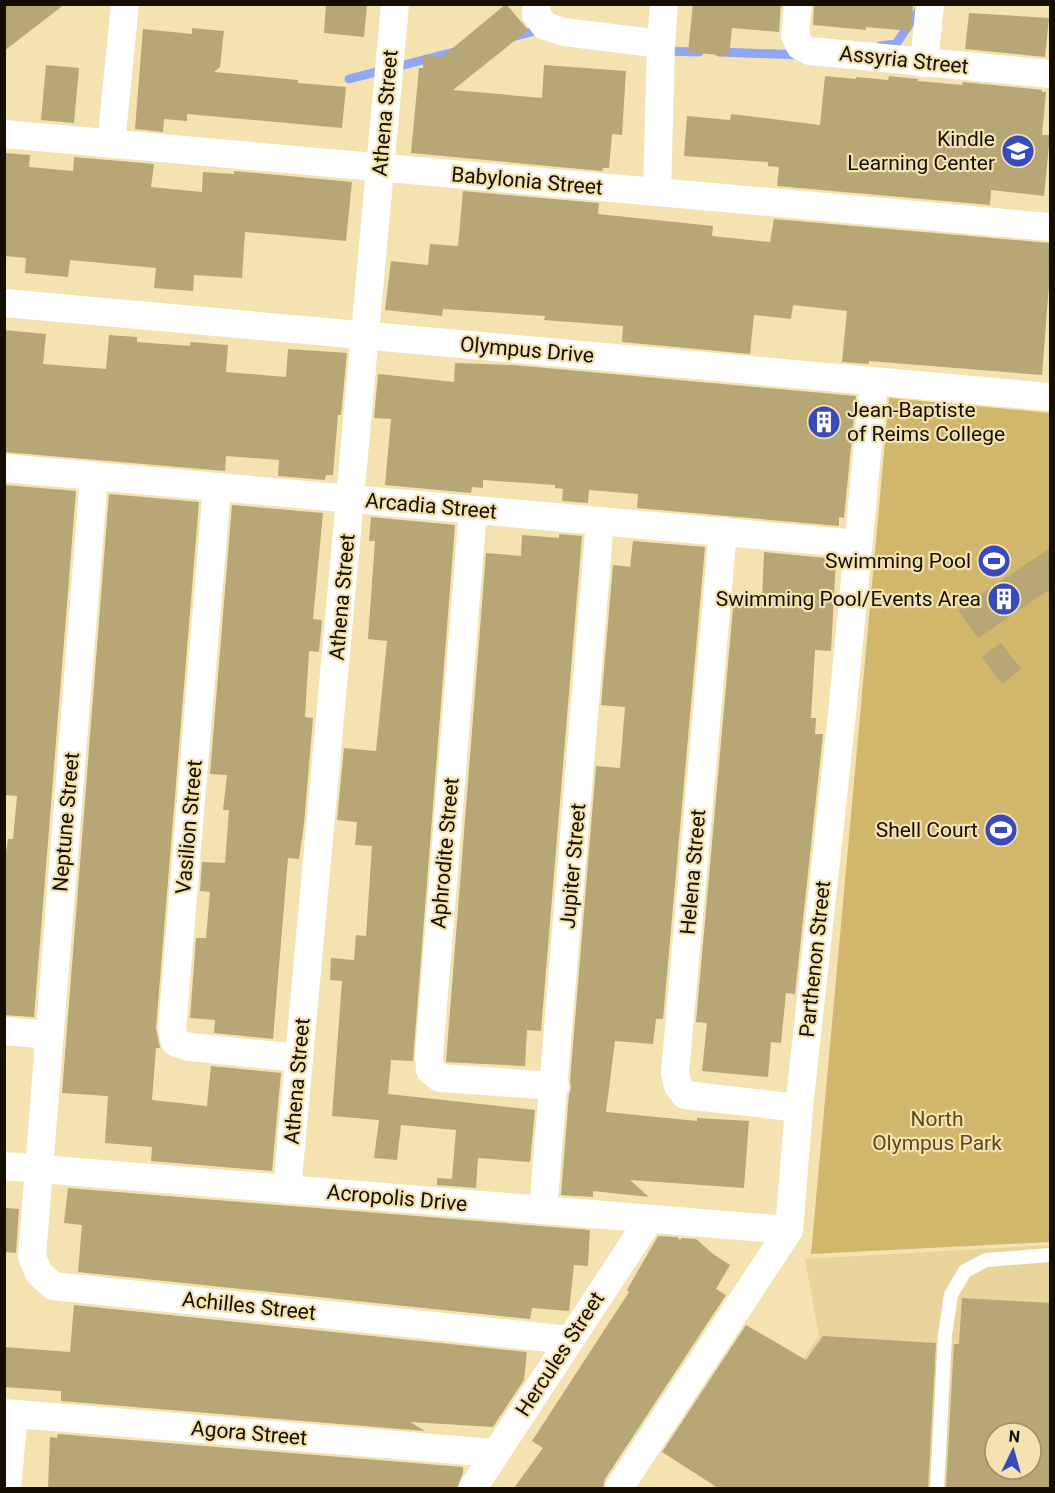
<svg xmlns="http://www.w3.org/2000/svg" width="1055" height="1493" viewBox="0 0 1055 1493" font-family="Roboto,sans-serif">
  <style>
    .built { fill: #e9d59c; fill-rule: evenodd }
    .green { fill: #d1b76c }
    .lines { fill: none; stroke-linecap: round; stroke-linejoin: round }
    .stream { stroke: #91a7f4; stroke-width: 9 }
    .building { fill: #b7a676; fill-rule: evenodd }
    .lane { stroke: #fff; stroke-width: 14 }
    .street { stroke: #fff; stroke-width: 28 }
    .labels { text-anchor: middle; stroke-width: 4.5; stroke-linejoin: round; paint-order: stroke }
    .street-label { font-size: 21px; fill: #150f01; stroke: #f4e2b0 }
    .poi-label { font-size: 21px; fill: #150f01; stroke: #f4e2b0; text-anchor: end }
    .park-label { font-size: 21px; fill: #5a4a19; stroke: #f4e2b0 }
  </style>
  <rect width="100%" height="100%" fill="#f4e2b0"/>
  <!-- built -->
  <path class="built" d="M 1050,1245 L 1050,1488 L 711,1488 L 819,1336 L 805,1259 ZM 995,1433 L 1031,1433 L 1031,1469 L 995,1469 Z"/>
  <!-- green -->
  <path class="green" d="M 889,398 L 1050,413 L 1050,1242 L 811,1254 Z"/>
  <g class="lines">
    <!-- stream -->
    <g class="stream">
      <path d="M 512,37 L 535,31 L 542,33"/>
      <path d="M 880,46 L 896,44 L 921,7"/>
      <path d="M 665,51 L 699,52"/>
      <path d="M 719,52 L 801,55"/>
      <path d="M 349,79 L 458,51"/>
    </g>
  </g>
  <!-- building -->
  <g class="building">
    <path d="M 4,4 L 65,4 L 4,51 Z"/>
    <path d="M 326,4 L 367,4 L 364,37 L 324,33 Z"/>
    <path d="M 506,4 L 528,30 L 453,90 L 542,98 L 544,65 L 626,71 L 622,135 L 612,134 L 609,168 L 603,168 L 602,171 L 411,153 L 419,68 L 423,68 L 424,55 L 442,57 Z"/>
    <path d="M 693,4 L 781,4 L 779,32 L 732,28 L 729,56 L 688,52 Z"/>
    <path d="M 814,4 L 913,4 L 911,31 L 866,27 L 866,30 L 813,25 Z"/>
    <path d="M 969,13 L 1049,18 L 1045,57 L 965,49 Z"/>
    <path d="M 192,28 L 224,31 L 220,67 L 214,72 L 298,80 L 298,83 L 346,87 L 342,128 L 187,114 L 187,121 L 164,119 L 163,132 L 135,129 L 143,29 L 192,34 Z"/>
    <path d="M 46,65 L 79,68 L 74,123 L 41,120 Z"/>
    <path d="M 825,76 L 856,79 L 856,77 L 888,80 L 889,76 L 918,79 L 918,81 L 962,85 L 963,82 L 1042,90 L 1042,92 L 1046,92 L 1042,135 L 1050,135 L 1044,196 L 991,190 L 990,205 L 777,186 L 779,167 L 768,166 L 768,162 L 684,156 L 687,116 L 730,120 L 731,114 L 820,125 Z"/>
    <path d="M 4,153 L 30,155 L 29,167 L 73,171 L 74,157 L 154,164 L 151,187 L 202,192 L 203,172 L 234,174 L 234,171 L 352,182 L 346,241 L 245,232 L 242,278 L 194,275 L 193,291 L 154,288 L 156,268 L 70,260 L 68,277 L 25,273 L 26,258 L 4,256 Z"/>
    <path d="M 463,191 L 599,203 L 598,214 L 713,226 L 712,236 L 770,242 L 774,219 L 1050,243 L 1050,272 L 1042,375 L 869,361 L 869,364 L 842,362 L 847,311 L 793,305 L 791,319 L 754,315 L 750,354 L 622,342 L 623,326 L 544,320 L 545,316 L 443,309 L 442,316 L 385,310 L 391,261 L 428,265 L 430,244 L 458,246 Z"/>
    <path d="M 4,330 L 46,334 L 43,364 L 106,369 L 109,335 L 137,337 L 137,342 L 190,346 L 190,342 L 228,345 L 226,372 L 286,377 L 288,349 L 347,353 L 341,415 L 338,415 L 333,475 L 326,475 L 325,480 L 278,476 L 279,460 L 226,456 L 225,471 L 4,452 Z"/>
    <path d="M 455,363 L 513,365 L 856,396 L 844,518 L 839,517 L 839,526 L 637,508 L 638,494 L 589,490 L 588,503 L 562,501 L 563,489 L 555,488 L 555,485 L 483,480 L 483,488 L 472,487 L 471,493 L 385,485 L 391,419 L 374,418 L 378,374 L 454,382 Z"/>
    <path d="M 4,485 L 76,491 L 34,1017 L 4,1015 L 4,866 L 8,839 L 13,839 L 17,796 L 4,795 Z"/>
    <path d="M 109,494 L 199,502 L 156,1028 L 160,1048 L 156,1048 L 152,1100 L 207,1106 L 211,1066 L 281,1073 L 272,1171 L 151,1161 L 152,1147 L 105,1143 L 108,1096 L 62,1093 Z"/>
    <path d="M 232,505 L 323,513 L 313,619 L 322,620 L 319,652 L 309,651 L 305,717 L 313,718 L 304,824 L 299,859 L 288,858 L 273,1039 L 214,1033 L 215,1020 L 190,1018 L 196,938 L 206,938 L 210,892 L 200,891 L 202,862 L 225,863 L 229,810 L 223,810 L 227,775 L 210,774 Z"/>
    <path d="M 371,517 L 455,525 L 413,1061 L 391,1060 L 388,1094 L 535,1110 L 530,1162 L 478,1158 L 476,1188 L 437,1185 L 437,1178 L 452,1179 L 456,1130 L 401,1125 L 397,1160 L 374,1158 L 379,1120 L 332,1116 L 342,981 L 330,980 L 331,958 L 354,960 L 356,935 L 366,936 L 372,846 L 355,845 L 357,822 L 337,820 L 344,748 L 376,751 L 387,641 L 368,639 L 375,541 L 369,541 Z"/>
    <path d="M 559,534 L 582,536 L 541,1031 L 527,1030 L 525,1066 L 446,1062 L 486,553 L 521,556 L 522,535 L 559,538 Z"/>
    <path d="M 633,541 L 705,547 L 663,1019 L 656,1019 L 653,1044 L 615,1041 L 606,1112 L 697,1121 L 697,1118 L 749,1121 L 744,1188 L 630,1180 L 649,1197 L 593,1191 L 593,1197 L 561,1195 L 569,1094 L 571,1088 L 570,1081 L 596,766 L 620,768 L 625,707 L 601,705 L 613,565 L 630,567 Z"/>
    <path d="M 1050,548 L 1050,589 L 978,638 L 958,610 Z"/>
    <path d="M 764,552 L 836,559 L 831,651 L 815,650 L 811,718 L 816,718 L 815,734 L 823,734 L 795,994 L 786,993 L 781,1043 L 771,1042 L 768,1077 L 702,1071 L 707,1023 L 696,1022 L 734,597 L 762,599 Z"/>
    <path d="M 1001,643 L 1021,669 L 1002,684 L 982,657 Z"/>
    <path d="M 68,1188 L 590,1230 L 588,1266 L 574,1265 L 569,1311 L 532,1308 L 530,1319 L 78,1272 L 82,1225 L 64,1223 Z"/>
    <path d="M 4,1208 L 19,1209 L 16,1253 L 4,1252 Z"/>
    <path d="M 658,1236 L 677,1237 L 680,1240 L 682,1238 L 696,1239 L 713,1254 L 730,1265 L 716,1289 L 726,1295 L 605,1479 L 603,1488 L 514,1488 L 543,1448 L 532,1441 L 629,1292 L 627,1290 Z"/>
    <path d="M 962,1298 L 1050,1303 L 1050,1488 L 946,1488 L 954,1344 L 959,1344 ZM 995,1433 L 1031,1433 L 1031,1469 L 995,1469 Z"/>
    <path d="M 74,1305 L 527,1352 L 524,1380 L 493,1427 L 410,1422 L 425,1431 L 61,1401 L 61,1391 L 4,1387 L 4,1347 L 70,1352 Z"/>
    <path d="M 746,1325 L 806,1360 L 823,1336 L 936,1343 L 928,1488 L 718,1488 L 662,1452 Z"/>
    <path d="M 58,1434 L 463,1467 L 463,1473 L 457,1488 L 48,1488 L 50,1437 L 57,1438 Z"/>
  </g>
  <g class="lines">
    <!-- lane -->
    <path class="lane" d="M 937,1488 L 945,1335 L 951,1295 L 965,1271 L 986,1260 L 1050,1255"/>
    <!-- street -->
    <g class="street">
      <path d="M 537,4 L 536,14 L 545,26 L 564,32 L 661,44"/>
      <path d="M 798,4 L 795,35 L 800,46 L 810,51 L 1050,74"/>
      <path d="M 924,63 L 930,4"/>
      <path d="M 4,134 L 1050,227"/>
      <path d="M 111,144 L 125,4"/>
      <path d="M 657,192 L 661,44 L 664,4"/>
      <path d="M 4,303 L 1050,397"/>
      <path d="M 4,468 L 858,544"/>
      <path d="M 94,476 L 32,1257 L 39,1273 L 53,1286 L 569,1340"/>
      <path d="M 217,487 L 172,1029 L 175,1042 L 189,1047 L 299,1058"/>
      <path d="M 473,510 L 429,1055 L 430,1070 L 440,1078 L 555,1086"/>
      <path d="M 723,531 L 675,1073 L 678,1086 L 685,1095 L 799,1108"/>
      <path d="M 4,1031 L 48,1035"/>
      <path d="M 4,1166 L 789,1230"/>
      <path d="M 287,1190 L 395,4"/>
      <path d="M 543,1210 L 600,521"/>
      <path d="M 4,1413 L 494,1453"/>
      <path d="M 7,1488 L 14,1414"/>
      <path d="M 473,1488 L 649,1220"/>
      <path d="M 619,1488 L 789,1230 L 799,1108 L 842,714 L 874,381"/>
    </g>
  </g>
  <!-- icons -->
  <defs>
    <symbol id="school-disc" viewBox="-11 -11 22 22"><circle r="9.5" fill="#394abd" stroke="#f4e2b0"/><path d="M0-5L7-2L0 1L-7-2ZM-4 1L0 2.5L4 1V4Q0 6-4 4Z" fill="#fff"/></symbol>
    <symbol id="building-disc" viewBox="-11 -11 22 22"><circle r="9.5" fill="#394abd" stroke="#f4e2b0"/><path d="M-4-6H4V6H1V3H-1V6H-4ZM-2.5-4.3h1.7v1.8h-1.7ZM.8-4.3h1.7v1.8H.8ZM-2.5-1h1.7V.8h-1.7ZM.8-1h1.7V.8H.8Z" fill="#fff"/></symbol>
    <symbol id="stadium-disc" viewBox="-11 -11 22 22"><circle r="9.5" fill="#394abd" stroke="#f4e2b0"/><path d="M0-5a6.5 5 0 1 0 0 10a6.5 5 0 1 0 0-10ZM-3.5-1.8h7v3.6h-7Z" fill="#fff"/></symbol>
  </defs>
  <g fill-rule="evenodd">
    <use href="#school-disc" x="999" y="132" width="38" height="38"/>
    <use href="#building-disc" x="805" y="403" width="38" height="38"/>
    <use href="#stadium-disc" x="975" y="542" width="38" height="38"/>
    <use href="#building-disc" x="985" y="580" width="38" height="38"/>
    <use href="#stadium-disc" x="982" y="811" width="38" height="38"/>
  </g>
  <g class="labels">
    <!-- street labels -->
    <g class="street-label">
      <text transform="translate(904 60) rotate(6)" y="7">Assyria Street</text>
      <text transform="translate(385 113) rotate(-85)" y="7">Athena Street</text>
      <text transform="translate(527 181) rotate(5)" y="7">Babylonia Street</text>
      <text transform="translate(527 350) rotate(5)" y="7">Olympus Drive</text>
      <text transform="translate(431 506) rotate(5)" y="7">Arcadia Street</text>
      <text transform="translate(342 597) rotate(-85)" y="7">Athena Street</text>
      <text transform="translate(66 822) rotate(-85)" y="7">Neptune Street</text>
      <text transform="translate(189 827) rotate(-85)" y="7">Vasilion Street</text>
      <text transform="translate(445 853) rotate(-85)" y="7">Aphrodite Street</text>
      <text transform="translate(573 866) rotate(-85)" y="7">Jupiter Street</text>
      <text transform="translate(693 872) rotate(-85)" y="7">Helena Street</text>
      <text transform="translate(815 959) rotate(-84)" y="7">Parthenon Street</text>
      <text transform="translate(297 1081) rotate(-85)" y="7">Athena Street</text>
      <text transform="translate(397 1198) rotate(5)" y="7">Acropolis Drive</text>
      <text transform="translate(249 1306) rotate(6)" y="7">Achilles Street</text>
      <text transform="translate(560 1354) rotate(-57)" y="7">Hercules Street</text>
      <text transform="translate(249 1433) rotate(5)" y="7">Agora Street</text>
    </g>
    <!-- poi labels -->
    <g class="poi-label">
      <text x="995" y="146">Kindle<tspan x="995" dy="24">Learning Center</tspan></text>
      <text x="847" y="417" text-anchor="start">Jean-Baptiste<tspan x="847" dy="24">of Reims College</tspan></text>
      <text x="971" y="568">Swimming Pool</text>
      <text x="981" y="606">Swimming Pool/Events Area</text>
      <text x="978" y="837">Shell Court</text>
    </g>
    <!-- park labels -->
    <g class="park-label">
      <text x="937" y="1126">North<tspan x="937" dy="24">Olympus Park</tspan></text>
    </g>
  </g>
  <!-- border -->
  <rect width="1055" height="1493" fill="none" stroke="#150f01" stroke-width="12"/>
  <!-- north arrow -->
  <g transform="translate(1013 1451) rotate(5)"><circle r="28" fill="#f4e2b0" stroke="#9b8e6a" stroke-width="1.5"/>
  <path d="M0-4.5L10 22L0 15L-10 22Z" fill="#394abd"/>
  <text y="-9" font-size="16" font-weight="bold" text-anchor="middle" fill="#150f01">N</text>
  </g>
</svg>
